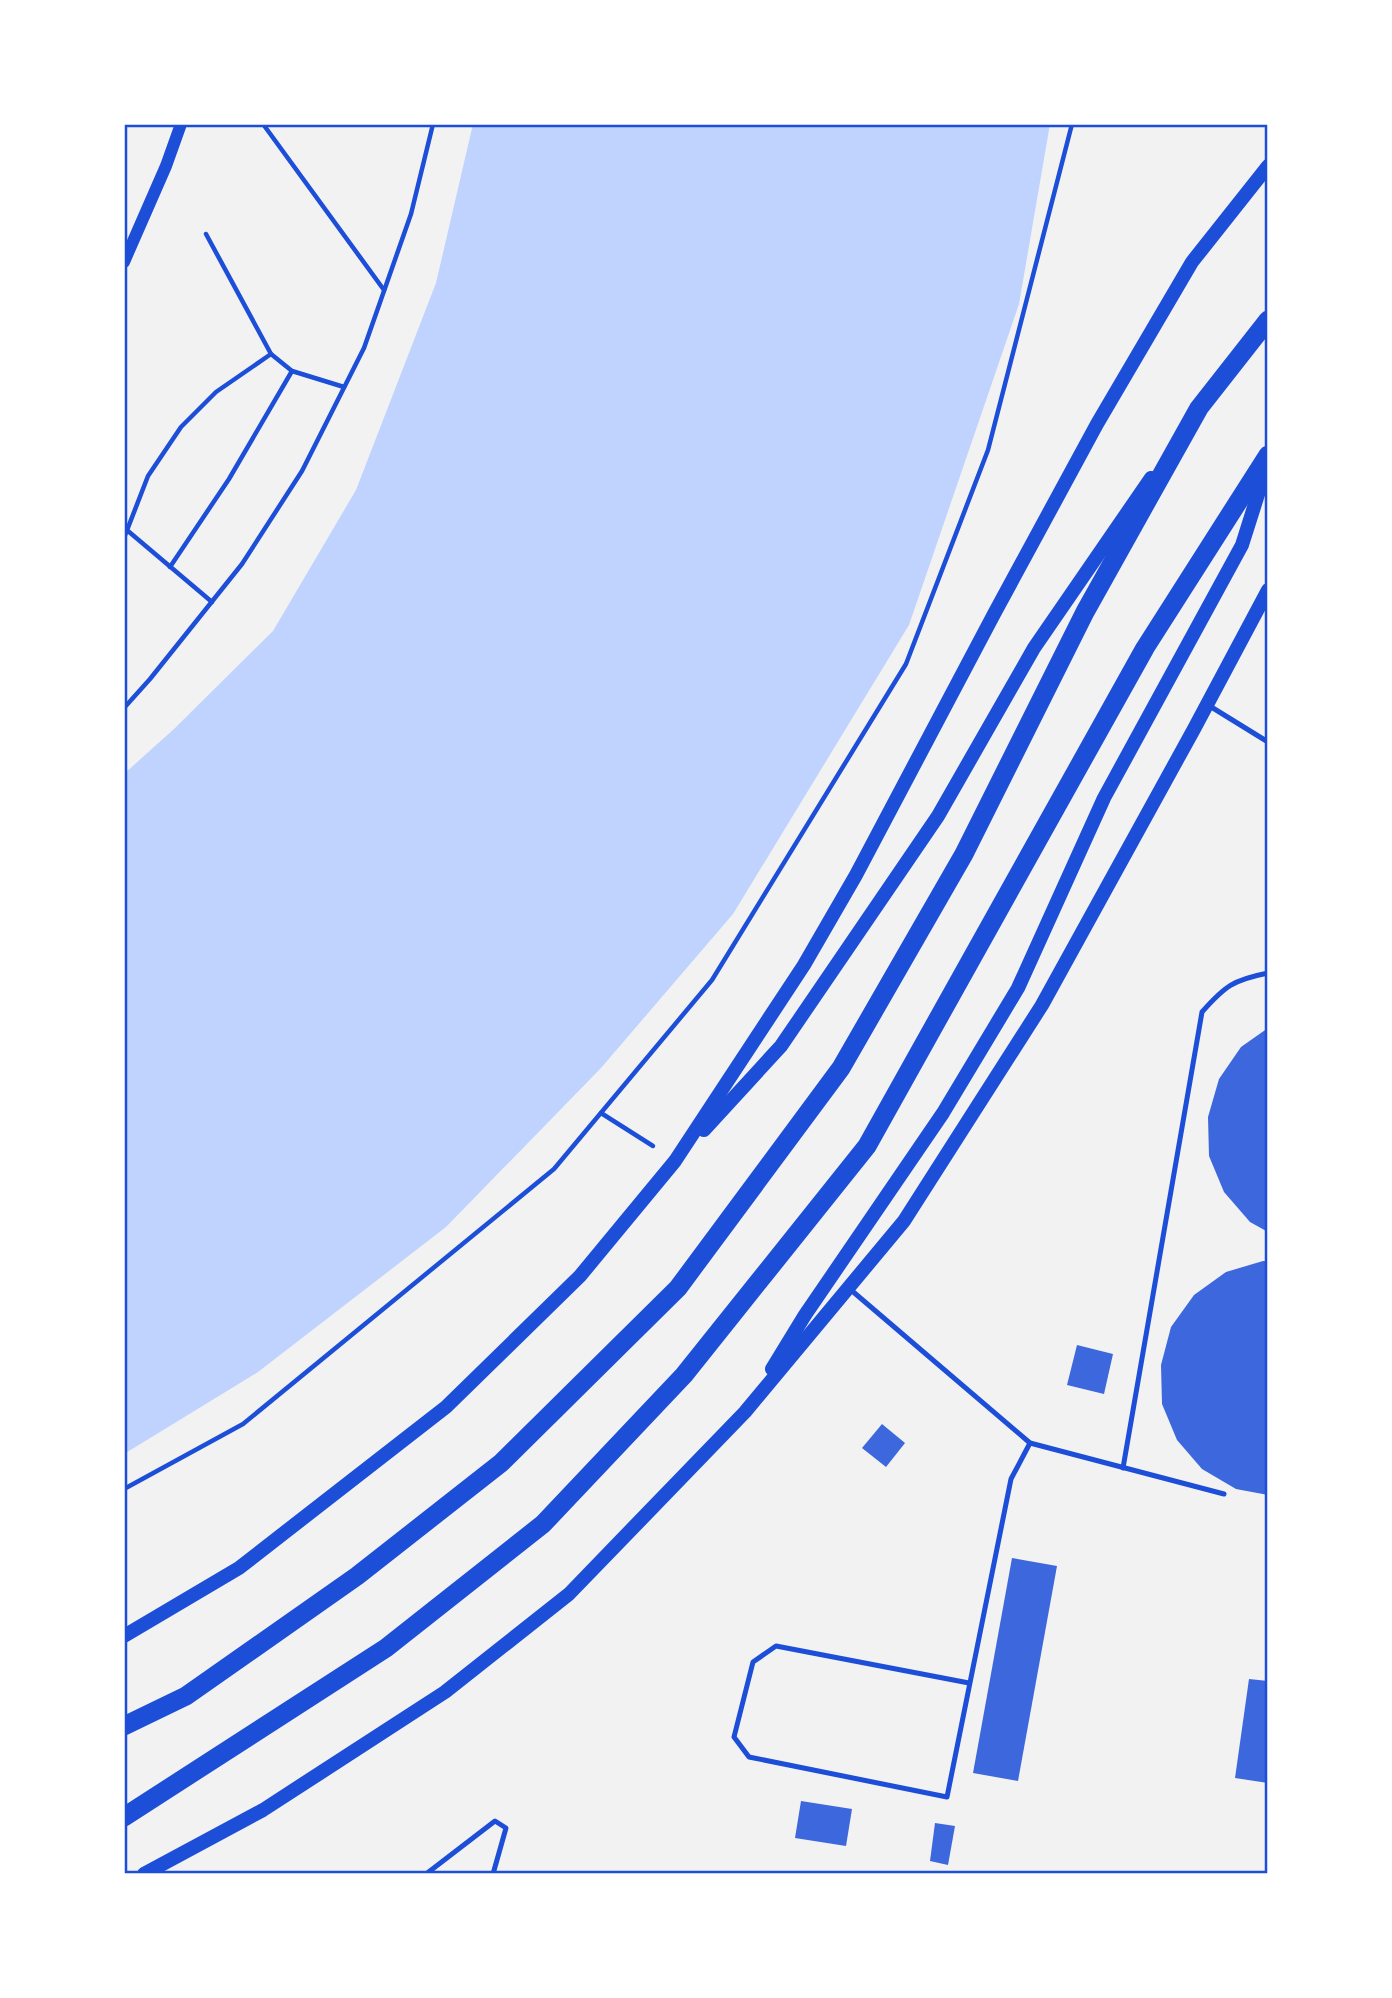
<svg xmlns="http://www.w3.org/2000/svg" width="1392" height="1998" viewBox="0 0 1392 1998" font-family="'Source Serif 4',serif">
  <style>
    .water { fill: #bfd3fe }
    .building { fill: #3d67dc }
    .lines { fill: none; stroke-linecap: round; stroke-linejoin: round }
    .path { stroke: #1d4ed8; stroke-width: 4.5 }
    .service { stroke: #1d4ed8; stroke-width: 5 }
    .tertiary { stroke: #1d4ed8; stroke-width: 12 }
    .secondary { stroke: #1d4ed8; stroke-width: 14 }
    .trunk { stroke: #1d4ed8; stroke-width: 19 }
    .neatline { fill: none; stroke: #1d4ed8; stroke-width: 2.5 }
  </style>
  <rect width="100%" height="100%" fill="#f2f2f2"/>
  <!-- water -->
  <path class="water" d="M 473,124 L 1050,124 L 1019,304 L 909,625 L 733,914 L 601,1068 L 446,1227 L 258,1372 L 124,1454 L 124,774 L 175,728 L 273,631 L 356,490 L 436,283 Z"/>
  <!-- building -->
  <g class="building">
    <path d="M 1268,1028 L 1268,1232 L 1250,1222 L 1224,1192 L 1209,1156 L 1208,1117 L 1219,1079 L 1241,1047 Z"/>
    <path d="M 1263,1261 L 1268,1261 L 1268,1495 L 1236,1489 L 1202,1469 L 1177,1440 L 1162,1404 L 1161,1365 L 1171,1327 L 1194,1295 L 1226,1272 Z"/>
    <path d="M 1077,1345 L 1113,1354 L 1104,1394 L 1067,1385 Z"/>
    <path d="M 882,1424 L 905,1443 L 886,1467 L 862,1448 Z"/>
    <path d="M 1012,1558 L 1057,1566 L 1018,1781 L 973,1773 Z"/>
    <path d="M 1249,1679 L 1268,1681 L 1268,1783 L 1235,1778 Z"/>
    <path d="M 801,1801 L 852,1809 L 846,1846 L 795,1838 Z"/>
    <path d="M 935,1823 L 955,1826 L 948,1865 L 930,1861 Z"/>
  </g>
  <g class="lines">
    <!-- path -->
    <g class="path">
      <path d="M 263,124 L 384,290"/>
      <path d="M 206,234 L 271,354 L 292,371 L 344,387"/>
      <path d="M 128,531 L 212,602"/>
      <path d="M 124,538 L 148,476 L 181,427 L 216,392 L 271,354"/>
      <path d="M 170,567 L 229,479 L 292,371"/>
      <path d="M 124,708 L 150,679 L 242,564 L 302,471 L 364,348 L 411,214 L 433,124"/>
      <path d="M 601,1113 L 653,1146"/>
      <path d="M 124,1489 L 243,1424 L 554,1169 L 712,980 L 906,664 L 988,450 L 1072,124"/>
    </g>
    <!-- service -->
    <g class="service">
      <path d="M 1208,705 L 1268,742"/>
      <path d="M 851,1290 L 1030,1443 L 1224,1494"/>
      <path d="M 1123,1468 L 1202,1012 C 1225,986 1233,980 1268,973"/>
      <path d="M 969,1683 L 776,1646 L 753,1662 L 734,1737 L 749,1757 L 947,1797 L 1011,1479 L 1030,1443"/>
      <path d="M 426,1874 L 495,1821 L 506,1828 L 493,1874"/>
    </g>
    <!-- tertiary -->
    <path class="tertiary" d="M 124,262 L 166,166 L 181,124"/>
    <!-- secondary -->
    <g class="secondary">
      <path d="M 704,1130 L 781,1046 L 938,816 L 1034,648 L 1151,478"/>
      <path d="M 772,1369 L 805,1315 L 943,1113 L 1018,988 L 1104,798 L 1242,545 L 1267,466"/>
      <path d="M 124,1636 L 239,1568 L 446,1407 L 580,1276 L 675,1161 L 804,965 L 856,875 L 994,614 L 1097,424 L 1192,262 L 1268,166"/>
      <path d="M 144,1874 L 263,1810 L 445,1692 L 569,1594 L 745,1412 L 904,1221 L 1042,1005 L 1194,729 L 1268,590"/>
    </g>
    <!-- trunk -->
    <g class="trunk">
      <path d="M 124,1726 L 186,1696 L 357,1576 L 501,1463 L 678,1288 L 841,1068 L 964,854 L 1085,612 L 1199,408 L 1268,320"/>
      <path d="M 124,1817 L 386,1648 L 543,1524 L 684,1375 L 867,1146 L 1145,648 L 1268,455"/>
    </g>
  </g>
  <!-- border -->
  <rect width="1392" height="1998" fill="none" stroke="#ffffff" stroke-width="252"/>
  <rect x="126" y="126" width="1140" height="1746" class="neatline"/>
</svg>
